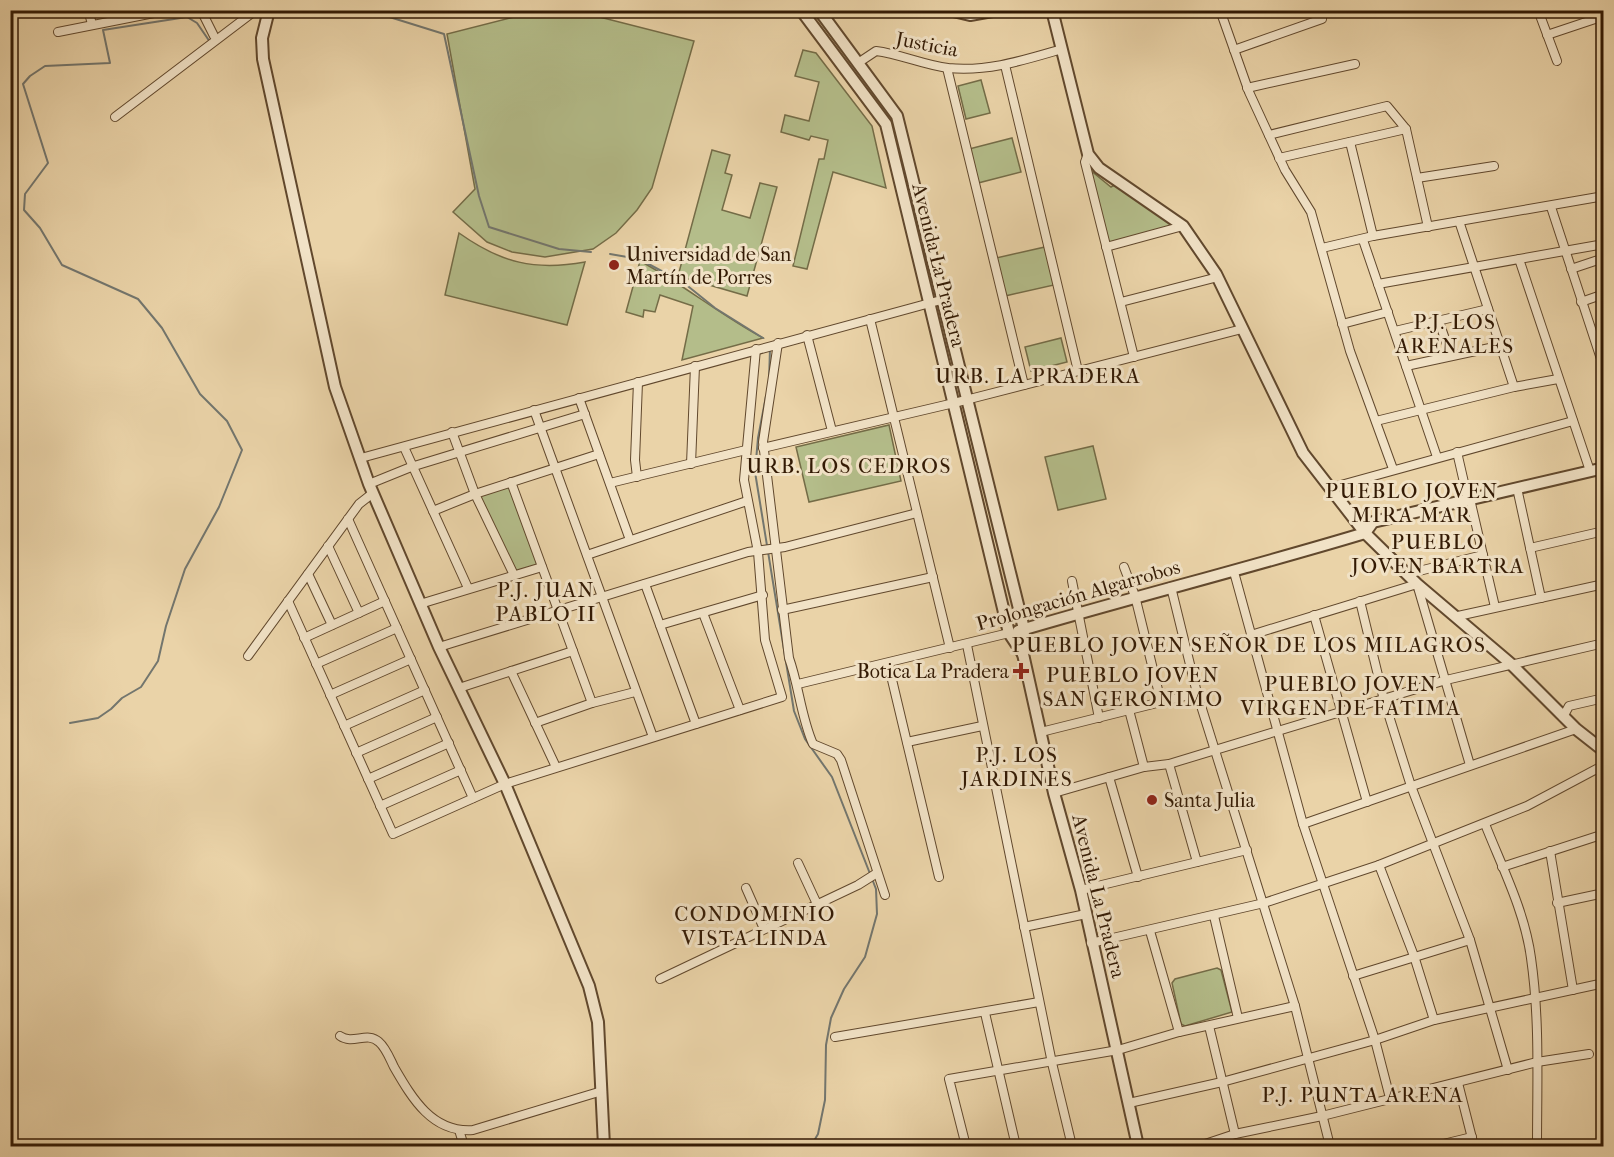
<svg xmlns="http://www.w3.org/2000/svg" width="1614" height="1157" viewBox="0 0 1614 1157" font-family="'IM FELL French Canon',serif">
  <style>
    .green { fill: #b4bd8a; stroke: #746c47; stroke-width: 1.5 }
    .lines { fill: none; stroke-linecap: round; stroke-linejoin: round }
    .stream { stroke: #73766e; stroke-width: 2 }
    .minor-casing { stroke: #61482d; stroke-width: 10 }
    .tertiary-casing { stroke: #61482d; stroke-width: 14 }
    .minor { stroke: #f1e2c6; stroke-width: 8 }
    .tertiary { stroke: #f1e2c6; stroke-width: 10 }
    .poi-dot { fill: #8f2418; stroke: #f1e2c6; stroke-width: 2 }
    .labels { text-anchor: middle; stroke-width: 6; stroke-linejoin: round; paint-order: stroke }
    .street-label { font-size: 20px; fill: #331a04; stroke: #f1e2c6 }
    .poi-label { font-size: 20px; fill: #331a04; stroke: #f1e2c6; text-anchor: start }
    .neighbourhood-label { font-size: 21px; letter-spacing: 1.5px; fill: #331a04; stroke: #f1e2c6 }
  </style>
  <rect width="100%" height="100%" fill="#ead3a8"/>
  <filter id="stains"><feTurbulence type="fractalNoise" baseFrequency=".00333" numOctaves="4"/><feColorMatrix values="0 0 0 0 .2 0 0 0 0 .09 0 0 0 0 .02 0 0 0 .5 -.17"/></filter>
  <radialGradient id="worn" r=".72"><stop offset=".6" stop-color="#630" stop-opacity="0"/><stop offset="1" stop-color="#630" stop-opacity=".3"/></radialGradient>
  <!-- green -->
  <g class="green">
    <path d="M 572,10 L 694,41 L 652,188 L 637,210 L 616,233 L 593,249 L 545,257 L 512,252 L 487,242 L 453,212 L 475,189 L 447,34 L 538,11 Z"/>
    <path d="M 803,50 L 816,53 L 872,126 L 886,188 L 833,172 L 807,269 L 793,266 L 819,159 L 824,159 L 828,140 L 811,136 L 809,140 L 781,132 L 785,115 L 809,121 L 819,82 L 795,76 Z"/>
    <path d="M 981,80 L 990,113 L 966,119 L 958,86 Z"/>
    <path d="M 1012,138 L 1021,172 L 978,183 L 969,149 Z"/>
    <path d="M 712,150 L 730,155 L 725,173 L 732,175 L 722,210 L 750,218 L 760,183 L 777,187 L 747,296 L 678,276 Z"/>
    <path d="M 1090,170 L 1111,187 L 1116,184 L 1175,226 L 1108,245 Z"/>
    <path d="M 459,233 C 501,263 535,271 585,262 L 567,325 L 445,295 Z"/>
    <path d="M 1045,247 L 1054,285 L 1005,296 L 996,258 Z"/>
    <path d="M 640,261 C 683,284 720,315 763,338 L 682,360 L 693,306 L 660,295 L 655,312 L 644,310 L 643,317 L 626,312 Z"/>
    <path d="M 1061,338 L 1067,362 L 1031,371 L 1025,347 Z"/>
    <path d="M 889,425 L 901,481 L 809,502 L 796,447 Z"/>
    <path d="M 1093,446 L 1106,499 L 1058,510 L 1045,457 Z"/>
    <path d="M 510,485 L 541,565 L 513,573 L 474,493 Z"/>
    <path d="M 1217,968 L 1221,970 L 1232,1012 L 1185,1026 L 1181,1024 L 1172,983 L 1175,979 Z"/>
  </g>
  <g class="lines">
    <!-- stream -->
    <g class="stream">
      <path d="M 367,10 L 444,34 L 479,196 L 489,227 L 559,249 L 591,252"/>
      <path d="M 610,254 L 633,258"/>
      <path d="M 641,260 L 684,283 L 715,308 L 763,338"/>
      <path d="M 769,382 L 770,348"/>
      <path d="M 766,396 L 758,438 L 755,472 L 794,711 L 805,739 L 832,777 L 876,889 L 877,914 L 865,957 L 844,989 L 831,1018 L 826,1045 L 825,1100 L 818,1134 L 811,1146"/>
      <path d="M 70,723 L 98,718 L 111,709 L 122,698 L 141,687 L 158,661 L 166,626 L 185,569 L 219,507 L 242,450 L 227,421 L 200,394 L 162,328 L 138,299 L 62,265 L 40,228 L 24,210 L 25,194 L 48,163 L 23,84 L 30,76 L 45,66 L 110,63 L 103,30 L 187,17 L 197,23 L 210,42"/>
    </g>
    <defs>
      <g id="minor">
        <path d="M 88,10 L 92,24"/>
        <path d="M 201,10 L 214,36"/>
        <path d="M 1220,10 L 1249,92 L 1285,170 L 1311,212 L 1350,351 L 1393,469"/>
        <path d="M 1538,10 L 1557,61"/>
        <path d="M 58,32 L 169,10"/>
        <path d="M 1547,35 L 1604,16"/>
        <path d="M 1234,50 L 1322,19"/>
        <path d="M 858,63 L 876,51 C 900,54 924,65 948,68 C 988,72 1024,60 1062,49"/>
        <path d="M 1005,65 L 1078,371"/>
        <path d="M 947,68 L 1024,385"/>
        <path d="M 1247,88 L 1355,64"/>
        <path d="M 115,117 L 256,10"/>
        <path d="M 1269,135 L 1387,106 L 1406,129 L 1428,227"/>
        <path d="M 1350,142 L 1373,236"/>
        <path d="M 1088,154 L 1085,162 L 1134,357"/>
        <path d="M 1279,158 L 1406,129"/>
        <path d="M 1417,178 L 1494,166"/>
        <path d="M 1551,207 L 1604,368"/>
        <path d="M 1459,221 L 1514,387"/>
        <path d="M 1363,240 L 1437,457"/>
        <path d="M 1106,247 L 1183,226"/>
        <path d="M 1322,248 L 1373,236 L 1604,196"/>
        <path d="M 1519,259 L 1590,471"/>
        <path d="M 1571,269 L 1604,258"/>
        <path d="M 1378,284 L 1604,244"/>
        <path d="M 1121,302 L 1218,277"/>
        <path d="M 1581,302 L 1604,294"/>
        <path d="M 870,319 L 950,648"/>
        <path d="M 1438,319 L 1451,356"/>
        <path d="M 1342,324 L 1388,312"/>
        <path d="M 1395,331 L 1488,309"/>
        <path d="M 807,335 L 832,431"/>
        <path d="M 778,343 L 763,442 L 789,658 C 799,686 801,717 813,744 L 837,754 L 841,760 L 885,895"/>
        <path d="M 1406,366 L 1499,346"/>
        <path d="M 579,398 L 630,540"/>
        <path d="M 534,410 L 653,737"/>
        <path d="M 1376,421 L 1514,387 L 1558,379"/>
        <path d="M 452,432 L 475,494 L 514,575"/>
        <path d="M 404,447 L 468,588"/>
        <path d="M 763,448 L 954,403 L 1242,329"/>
        <path d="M 1457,452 L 1468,500"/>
        <path d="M 361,458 L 941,300"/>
        <path d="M 691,464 L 695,366"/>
        <path d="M 637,477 L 635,460 L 638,382"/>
        <path d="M 511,482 L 592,703"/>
        <path d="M 610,483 L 746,450"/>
        <path d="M 369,484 L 411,467 L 585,414"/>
        <path d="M 1330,488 L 1573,421"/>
        <path d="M 1517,488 L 1541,598"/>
        <path d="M 1470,499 L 1495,607"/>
        <path d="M 433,511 L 475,494 L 599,454"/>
        <path d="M 348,519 L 473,798"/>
        <path d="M 328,546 L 359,613"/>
        <path d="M 1530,548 L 1604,531"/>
        <path d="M 587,555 L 747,501"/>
        <path d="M 1124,567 L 1135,596 L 1161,702"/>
        <path d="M 1234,572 L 1303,824 L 1375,1040 L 1390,1098"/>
        <path d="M 308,574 L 332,625"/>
        <path d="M 1407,574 L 1483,555"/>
        <path d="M 1072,581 L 1099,718"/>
        <path d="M 645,584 L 696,724"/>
        <path d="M 1171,587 L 1197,693 L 1295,1006 L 1330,1146"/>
        <path d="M 288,601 L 393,834 L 505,784 L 782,697 L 765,640 L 758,552 L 744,480 L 756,349"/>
        <path d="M 1360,601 L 1384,700 L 1411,786 L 1470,940 L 1508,1070"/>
        <path d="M 420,604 L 542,567"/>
        <path d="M 782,610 L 933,577"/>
        <path d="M 703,613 L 740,710"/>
        <path d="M 1314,615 L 1367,802"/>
        <path d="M 1458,616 L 1604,584"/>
        <path d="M 660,625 L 763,595"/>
        <path d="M 1251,635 L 1417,584 L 1470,765"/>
        <path d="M 304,638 L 385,601"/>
        <path d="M 967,645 L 1052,1063 L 1072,1146"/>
        <path d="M 439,647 L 748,552 L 785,547 L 917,513"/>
        <path d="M 248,656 L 359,504 L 373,493"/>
        <path d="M 888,663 L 939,877"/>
        <path d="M 316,664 L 397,628"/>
        <path d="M 511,671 L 556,767"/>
        <path d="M 798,684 L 1009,633"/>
        <path d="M 459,688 L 573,651"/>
        <path d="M 330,695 L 411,659"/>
        <path d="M 1129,710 L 1144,767"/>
        <path d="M 1563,717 L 1569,706 L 1604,698"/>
        <path d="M 535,723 L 592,703 L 635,692"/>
        <path d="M 344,726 L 425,690"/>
        <path d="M 1041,732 L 1197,693"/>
        <path d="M 907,742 L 982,726"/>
        <path d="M 356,753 L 437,717"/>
        <path d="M 1169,764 L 1197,862"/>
        <path d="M 1109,777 L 1138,877"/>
        <path d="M 368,779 L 449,743"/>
        <path d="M 1054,793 L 1144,767 L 1169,764 L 1446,680 L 1604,643"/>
        <path d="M 380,806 L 461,770"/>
        <path d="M 1303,824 L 1576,729"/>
        <path d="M 1485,824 C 1502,867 1525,912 1531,958 C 1540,1020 1537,1084 1537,1146"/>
        <path d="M 1550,851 L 1573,990"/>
        <path d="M 798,863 L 817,904"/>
        <path d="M 1379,865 L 1414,956 L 1434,1020"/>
        <path d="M 1502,867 L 1604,834"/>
        <path d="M 746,888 L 764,929"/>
        <path d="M 1081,890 L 1247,850"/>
        <path d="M 1557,903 L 1604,893"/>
        <path d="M 1214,916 L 1238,1018"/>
        <path d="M 1024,927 L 1086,914"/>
        <path d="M 1150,931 L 1179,1032"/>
        <path d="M 1091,943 L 1264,903 L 1379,865 L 1527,806 L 1604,765"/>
        <path d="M 1353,976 L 1470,940"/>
        <path d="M 660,979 L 858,885 L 877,873"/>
        <path d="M 985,1013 L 1016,1146"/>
        <path d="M 1209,1026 L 1235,1134"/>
        <path d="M 340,1036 C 353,1045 367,1031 379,1042 C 386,1048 390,1059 394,1067 C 412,1098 432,1133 473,1130 L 602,1091"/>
        <path d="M 835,1037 L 1039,1002"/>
        <path d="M 1458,1083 L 1474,1146"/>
        <path d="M 1129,1103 L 1222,1082 L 1375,1040 L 1434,1020 L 1604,983"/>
        <path d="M 459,1130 L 464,1146"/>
        <path d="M 966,1146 L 949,1079 L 1118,1050 L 1179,1032 L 1295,1006"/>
        <path d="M 1199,1146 L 1235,1134 L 1322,1116 L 1537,1062 L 1589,1054"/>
        <path d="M 1435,1146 L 1472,1137"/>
      </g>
      <g id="tertiary">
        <path d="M 269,10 L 262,38 L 263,59 L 335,387 L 369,484 L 439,647 L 505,784 L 589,986 L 598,1022 L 604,1146"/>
        <path d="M 801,10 L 886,124 L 1009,633 L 1023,654"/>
        <path d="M 819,10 L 897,116 L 1024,629 L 1023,654 L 1054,793 L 1081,890 L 1138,1146"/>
        <path d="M 949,10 L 970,15 L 998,10"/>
        <path d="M 1052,10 L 1088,154 L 1099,168 L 1183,226 L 1216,274 L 1303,453 L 1365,533 L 1417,584 L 1510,663 L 1576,729 L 1604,751"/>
        <path d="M 1018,631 C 1133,597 1249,568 1365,533 L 1373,522 L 1604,468"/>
      </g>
    </defs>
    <!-- minor casing -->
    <use href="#minor" class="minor-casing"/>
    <!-- tertiary casing -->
    <use href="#tertiary" class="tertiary-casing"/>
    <!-- minor -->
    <use href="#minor" class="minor"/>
    <!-- tertiary -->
    <use href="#tertiary" class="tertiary"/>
  </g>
  <!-- markers -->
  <g class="poi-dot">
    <circle cx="614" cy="265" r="6"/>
    <path d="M1018 662h6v6h6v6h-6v6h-6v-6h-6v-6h6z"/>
    <circle cx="1152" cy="800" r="6"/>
  </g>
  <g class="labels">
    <!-- street labels -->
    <g class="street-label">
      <text transform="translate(927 44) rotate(11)" y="7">Justicia</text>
      <text transform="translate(939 265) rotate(76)" y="7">Avenida La Pradera</text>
      <text transform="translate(1078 595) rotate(-16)" y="7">Prolongación Algarrobos</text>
      <text transform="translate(1099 896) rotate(76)" y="7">Avenida La Pradera</text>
    </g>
    <!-- poi labels -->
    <g class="poi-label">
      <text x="626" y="261">Universidad de San<tspan x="626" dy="23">Martín de Porres</tspan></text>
      <text x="1009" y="678" text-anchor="end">Botica La Pradera</text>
      <text x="1164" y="807">Santa Julia</text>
    </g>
    <!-- neighbourhood labels -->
    <g class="neighbourhood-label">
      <text x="1455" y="329">P.J. LOS<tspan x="1455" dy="24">ARENALES</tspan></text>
      <text x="1038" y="383">URB. LA PRADERA</text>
      <text x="849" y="473">URB. LOS CEDROS</text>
      <text x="1412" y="498">PUEBLO JOVEN<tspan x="1412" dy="24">MIRA MAR</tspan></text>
      <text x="1438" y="549">PUEBLO<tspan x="1438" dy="24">JOVEN BARTRA</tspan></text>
      <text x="546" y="597">P.J. JUAN<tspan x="546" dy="24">PABLO II</tspan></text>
      <text x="1249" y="652">PUEBLO JOVEN SEÑOR DE LOS MILAGROS</text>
      <text x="1133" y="682">PUEBLO JOVEN<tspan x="1133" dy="24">SAN GERONIMO</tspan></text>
      <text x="1351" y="691">PUEBLO JOVEN<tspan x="1351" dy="24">VIRGEN DE FATIMA</tspan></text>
      <text x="1017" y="762">P.J. LOS<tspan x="1017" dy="24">JARDINES</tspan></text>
      <text x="755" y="921">CONDOMINIO<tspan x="755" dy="24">VISTA LINDA</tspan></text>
      <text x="1363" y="1102">P.J. PUNTA ARENA</text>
    </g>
  </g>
  <!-- margin -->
  <rect width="1614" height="1157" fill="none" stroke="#ead3a8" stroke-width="36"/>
  <rect x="12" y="12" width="1590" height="1133" fill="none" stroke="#331a04" stroke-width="3"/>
  <rect x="18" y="18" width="1578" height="1121" fill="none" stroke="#331a04" stroke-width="1.5"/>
  <rect width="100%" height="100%" filter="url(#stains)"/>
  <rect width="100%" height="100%" fill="url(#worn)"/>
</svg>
